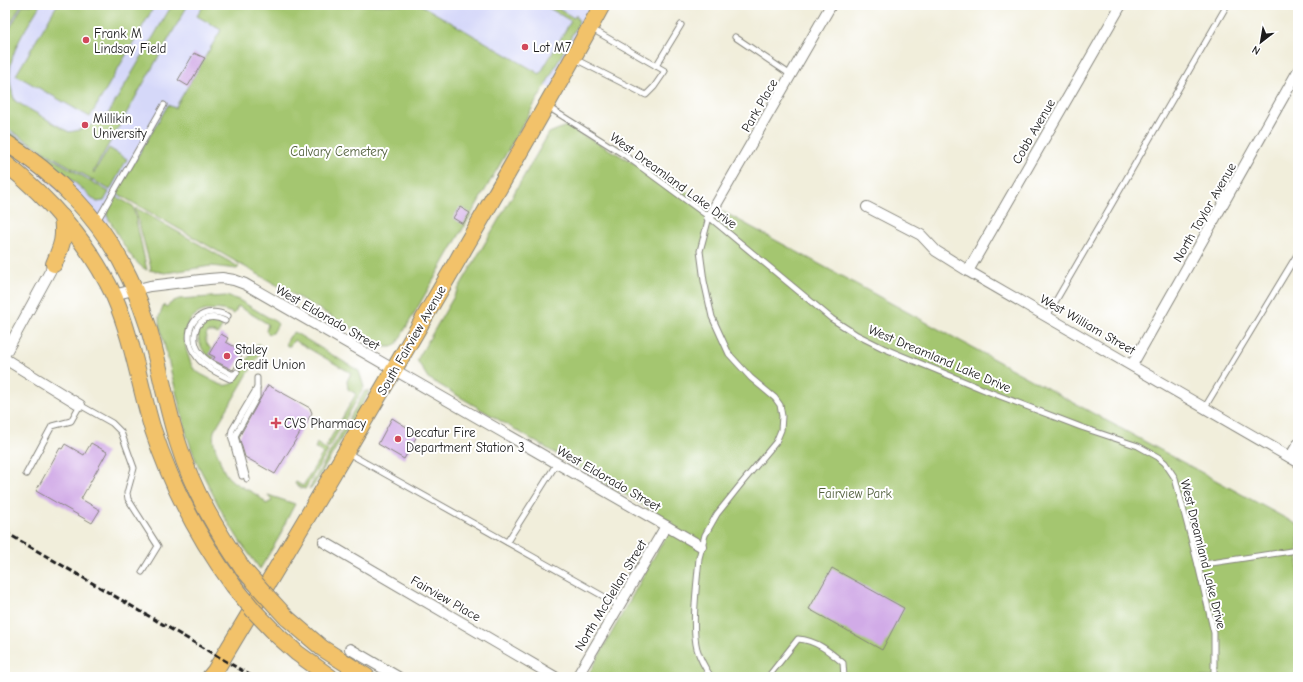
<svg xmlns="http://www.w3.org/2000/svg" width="1303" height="682" viewBox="0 0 1303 682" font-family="'Comic Neue',sans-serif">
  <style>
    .built { fill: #d5d8f9 }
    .green { fill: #a4c66f; stroke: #607146 }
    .building { fill: #d1abe7 }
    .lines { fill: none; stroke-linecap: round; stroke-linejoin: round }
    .lane-casing { stroke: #86857c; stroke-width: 7 }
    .street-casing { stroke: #86857c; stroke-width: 12 }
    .primary-casing { stroke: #86857c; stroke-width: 18 }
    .lane { stroke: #fff; stroke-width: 5 }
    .street { stroke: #fff; stroke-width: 10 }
    .primary { stroke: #f2c26a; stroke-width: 16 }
    .rail { stroke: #1c1c1c; stroke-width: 3; stroke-dasharray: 6 3; stroke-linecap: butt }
    .primary-bridge-casing { stroke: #86857c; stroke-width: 18; stroke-linecap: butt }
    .primary-bridge { stroke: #f2c26a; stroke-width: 16 }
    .poi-dot { fill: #d1495b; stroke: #fff; stroke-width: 1.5 }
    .labels { text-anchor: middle; stroke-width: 4; stroke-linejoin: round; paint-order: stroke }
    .poi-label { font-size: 13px; fill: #1c1c1c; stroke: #fff; text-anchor: start }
    .street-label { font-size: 13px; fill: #1c1c1c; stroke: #fff }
    .park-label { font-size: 13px; fill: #52603d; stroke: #fff }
  </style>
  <rect width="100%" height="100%" fill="#fff"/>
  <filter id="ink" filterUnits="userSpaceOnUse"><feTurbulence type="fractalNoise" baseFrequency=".025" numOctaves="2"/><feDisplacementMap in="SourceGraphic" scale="8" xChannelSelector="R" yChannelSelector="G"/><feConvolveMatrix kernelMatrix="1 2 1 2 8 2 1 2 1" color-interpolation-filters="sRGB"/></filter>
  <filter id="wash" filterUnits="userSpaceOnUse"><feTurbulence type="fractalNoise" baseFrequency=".012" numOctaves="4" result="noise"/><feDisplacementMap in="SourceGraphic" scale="16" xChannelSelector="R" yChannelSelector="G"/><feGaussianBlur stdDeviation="0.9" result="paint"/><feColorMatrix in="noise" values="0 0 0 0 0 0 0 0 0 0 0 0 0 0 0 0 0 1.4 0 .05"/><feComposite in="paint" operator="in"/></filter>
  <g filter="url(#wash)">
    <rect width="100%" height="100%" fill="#f1eedb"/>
    <!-- built -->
    <g class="built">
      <path d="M 5,5 L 236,5 L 102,232 L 5,142 Z"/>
      <path d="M 408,5 L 602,5 L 553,90 Z"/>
    </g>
    <!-- green -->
    <g class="green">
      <path d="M 5,5 L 21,5 L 5,33 Z"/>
      <path d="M 23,5 L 40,5 C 21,38 0,62 15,101 L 69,132 C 84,130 96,124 108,114 L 172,5 L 188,5 L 93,172 L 94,173 L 109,148 L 127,159 L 110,190 L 50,155 L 5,127 L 5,37 Z"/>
      <path d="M 57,5 L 155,5 L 90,117 L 16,75 Z"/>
      <path d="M 204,5 L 421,5 L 540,74 L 571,21 L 544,5 L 552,5 L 574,18 L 576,15 L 579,22 L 545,86 L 396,345 L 391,347 L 385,347 L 116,193 L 168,105 L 175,108 L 221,30 L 197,16 Z"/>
      <path d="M 566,126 L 1298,525 L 1298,677 L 587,677 L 673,523 L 428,378 L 417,360 L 549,133 Z"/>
      <path d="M 5,130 L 109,192 L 104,201 L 97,202 L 71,179 L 29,148 L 5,133 Z"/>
      <path d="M 115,196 L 133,206 L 147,270 C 130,262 117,232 107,216 L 107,210 Z"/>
      <path d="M 136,208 L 138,209 L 239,267 L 237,269 L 211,266 L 165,273 L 149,270 L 151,268 L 135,209 Z"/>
      <path d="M 226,296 L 239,300 L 276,322 L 278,324 L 273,333 L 269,334 L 266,331 L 268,324 L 238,306 L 234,314 C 215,304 187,310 185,334 C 184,341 186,349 188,355 C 190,360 191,366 194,369 C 199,374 205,376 210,379 C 218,384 224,388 233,383 L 256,346 L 259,344 L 262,347 L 262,350 L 214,431 C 212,441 215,447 218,455 C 221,463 223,472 229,478 C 240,489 258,491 266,504 L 272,501 L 268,495 L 295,504 L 283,527 L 281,534 L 260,569 L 241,543 L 224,516 L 196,461 L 187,436 L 159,323 L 159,317 L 164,305 L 166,307 L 174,301 L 179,299 Z"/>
      <path d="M 211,322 L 218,322 L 223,325 L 218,334 L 214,332 L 208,332 C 203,339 207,345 212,350 L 209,354 L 215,357 L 213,360 C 199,351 190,328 211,322 Z"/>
      <path d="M 294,332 L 359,371 L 364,387 L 329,448 L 326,446 L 356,394 L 348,389 L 347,381 L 351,373 L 294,340 L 290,346 L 287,346 L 286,343 L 290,336 Z"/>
      <path d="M 365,391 L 369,391 L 368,394 L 314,485 L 309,489 Z"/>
      <path d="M 317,443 L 328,451 L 305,489 L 301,488 L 295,484 L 296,482 L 303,486 L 323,453 L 315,448 Z"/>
    </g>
    <g id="blocks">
      <!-- building -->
      <g class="building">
        <path d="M 194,53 L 205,58 L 188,86 L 178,80 Z"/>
        <path d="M 460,207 L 470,213 L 463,224 L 453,218 Z"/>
        <path d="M 221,334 L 228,338 L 226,342 L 244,352 L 233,370 L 213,360 L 215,357 L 209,354 Z"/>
        <path d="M 268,385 L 310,408 L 312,413 L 275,474 L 245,457 L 239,437 Z"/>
        <path d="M 392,418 L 418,434 L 404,459 L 378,444 Z"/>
        <path d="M 91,443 L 107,452 L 81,499 L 100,510 L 92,523 L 36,491 L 60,448 L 62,449 L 65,444 L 84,455 Z"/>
        <path d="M 832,568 L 904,608 L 882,650 L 809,609 Z"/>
      </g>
    </g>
  </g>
  <g filter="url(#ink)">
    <use href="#blocks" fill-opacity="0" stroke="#86857c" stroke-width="1"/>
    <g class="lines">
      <defs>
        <g id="lane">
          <path d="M 735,37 L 791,75"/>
          <path d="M 575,59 L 646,95 L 654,87 L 665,71 L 592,29"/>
          <path d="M 656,66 L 681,25"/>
          <path d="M 548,107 L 626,156 L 709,217 L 832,319 L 857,335 L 883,348 L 992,393 L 1081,427 L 1138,446 L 1158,457 L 1165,463 L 1175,478 L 1198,565 L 1214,633 L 1214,677"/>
          <path d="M 709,217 L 700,251 L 704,281 L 712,317 L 729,354 L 751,378 L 775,398 L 780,405 L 782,416 L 781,430 L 776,442 L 741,484 L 717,514 L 705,535 L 699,558 C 697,583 691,625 697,649 C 700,659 705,668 711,677"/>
          <path d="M 97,221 L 164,105"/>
          <path d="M 228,316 C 198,301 177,333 197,357 C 204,367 219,374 230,379 L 233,378 L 237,372"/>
          <path d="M 1047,316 L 1227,5"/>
          <path d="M 225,321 C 202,308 186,333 200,353 C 207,363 221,368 231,374 L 234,374 L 236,373"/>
          <path d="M 1205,407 L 1298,253"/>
          <path d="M 348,453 L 619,605"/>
          <path d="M 26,474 L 52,426 L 71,421 L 80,405 L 112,423 L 121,432 L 134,468 L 127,493 L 128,499 L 158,546 L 142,572"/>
          <path d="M 242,476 L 231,435 L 232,430 L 257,388"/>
          <path d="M 247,479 L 235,436 L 257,397 L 257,378"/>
          <path d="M 507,542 L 557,463"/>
          <path d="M 1198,565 L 1298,550"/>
          <path d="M 768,677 L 798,639 C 816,640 830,652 843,663 L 844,677"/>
        </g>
        <g id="street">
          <path d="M 867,207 L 921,235 L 936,251 L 968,271 L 1298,462"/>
          <path d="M 709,217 L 831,5"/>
          <path d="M 968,271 L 1121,5"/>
          <path d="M 113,295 L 150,286 L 209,279 L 222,278 L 234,280 L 245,284 L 701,546"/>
          <path d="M 5,354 L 54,264"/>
          <path d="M 5,359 L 80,405"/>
          <path d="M 1132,365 L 1298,71"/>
          <path d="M 1290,457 L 1298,444"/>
          <path d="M 324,542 L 555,677"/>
          <path d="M 350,649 L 398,677"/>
          <path d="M 577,677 L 666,526"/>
        </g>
        <g id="primary">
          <path d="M 5,142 C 55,173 101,219 127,273 C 136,290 142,308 148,326 C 160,366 166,407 179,446 C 193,491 217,531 243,569"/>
          <path d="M 5,163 C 49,198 90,244 114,296 C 132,337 139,383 152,427 C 171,485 197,536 233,585"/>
          <path d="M 54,264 C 62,245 65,238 62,217"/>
          <path d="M 287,618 L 322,648 L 367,677"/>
          <path d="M 278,636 L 297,653 L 330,677"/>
          <path d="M 210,677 L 215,671 C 296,537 375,403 453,268 C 503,181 554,94 602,5"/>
        </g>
      </defs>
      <!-- lane casing -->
      <use href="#lane" class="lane-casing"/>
      <!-- street casing -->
      <use href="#street" class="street-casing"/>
      <!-- primary casing -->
      <use href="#primary" class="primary-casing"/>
      <!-- lane -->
      <use href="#lane" class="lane"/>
      <!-- street -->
      <use href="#street" class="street"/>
      <!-- primary -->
      <use href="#primary" class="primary"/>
      <!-- rail -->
      <path class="rail" d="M 5,532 L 253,677"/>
      <defs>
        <g id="primary-bridge">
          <path d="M 243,569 L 265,594 L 287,618"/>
          <path d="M 233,585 L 254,611 L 278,636"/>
        </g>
      </defs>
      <!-- primary-bridge casing -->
      <use href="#primary-bridge" class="primary-bridge-casing"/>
      <!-- primary-bridge -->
      <use href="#primary-bridge" class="primary-bridge"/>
    </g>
  </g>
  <!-- markers -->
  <g class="poi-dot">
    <circle cx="86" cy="40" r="4"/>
    <circle cx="525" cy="47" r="4"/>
    <circle cx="85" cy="125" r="4"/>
    <circle cx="227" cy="356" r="4"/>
    <path d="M274 417h4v4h4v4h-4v4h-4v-4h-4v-4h4z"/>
    <circle cx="398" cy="439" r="4"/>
  </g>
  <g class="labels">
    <!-- poi labels -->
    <g class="poi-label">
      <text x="94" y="38">Frank M<tspan x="94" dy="15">Lindsay Field</tspan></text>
      <text x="533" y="52">Lot M7</text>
      <text x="93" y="123">Millikin<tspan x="93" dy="15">University</tspan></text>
      <text x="235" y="354">Staley<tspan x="235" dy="15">Credit Union</tspan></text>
      <text x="284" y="428">CVS Pharmacy</text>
      <text x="406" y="437">Decatur Fire<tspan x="406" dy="15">Department Station 3</tspan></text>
    </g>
    <!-- street labels -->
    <g class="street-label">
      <text transform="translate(759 105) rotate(-60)" y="5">Park Place</text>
      <text transform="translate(1033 131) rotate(-60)" y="5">Cobb Avenue</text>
      <text transform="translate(674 180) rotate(36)" y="5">West Dreamland Lake Drive</text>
      <text transform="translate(1204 212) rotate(-60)" y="5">North Taylor Avenue</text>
      <text transform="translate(328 317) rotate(30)" y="5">West Eldorado Street</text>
      <text transform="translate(1088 324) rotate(30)" y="5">West William Street</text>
      <text transform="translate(411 340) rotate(-60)" y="5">South Fairview Avenue</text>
      <text transform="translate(940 358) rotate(23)" y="5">West Dreamland Lake Drive</text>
      <text transform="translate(609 478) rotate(30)" y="5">West Eldorado Street</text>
      <text transform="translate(1204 554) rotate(76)" y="5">West Dreamland Lake Drive</text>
      <text transform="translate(610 595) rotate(-59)" y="5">North McClellan Street</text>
      <text transform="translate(446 598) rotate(30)" y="5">Fairview Place</text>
    </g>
    <!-- park labels -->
    <g class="park-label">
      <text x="339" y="156">Calvary Cemetery</text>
      <text x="855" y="498">Fairview Park</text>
    </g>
  </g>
  <!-- margin -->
  <rect width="1303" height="682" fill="none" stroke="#fff" stroke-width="20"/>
  <!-- north arrow -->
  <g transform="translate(1261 42) rotate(211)" stroke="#ffffff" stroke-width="3" paint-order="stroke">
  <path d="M0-3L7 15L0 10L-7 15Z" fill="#1c1c1c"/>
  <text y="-6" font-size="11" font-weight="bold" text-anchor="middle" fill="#1c1c1c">N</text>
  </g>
</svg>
